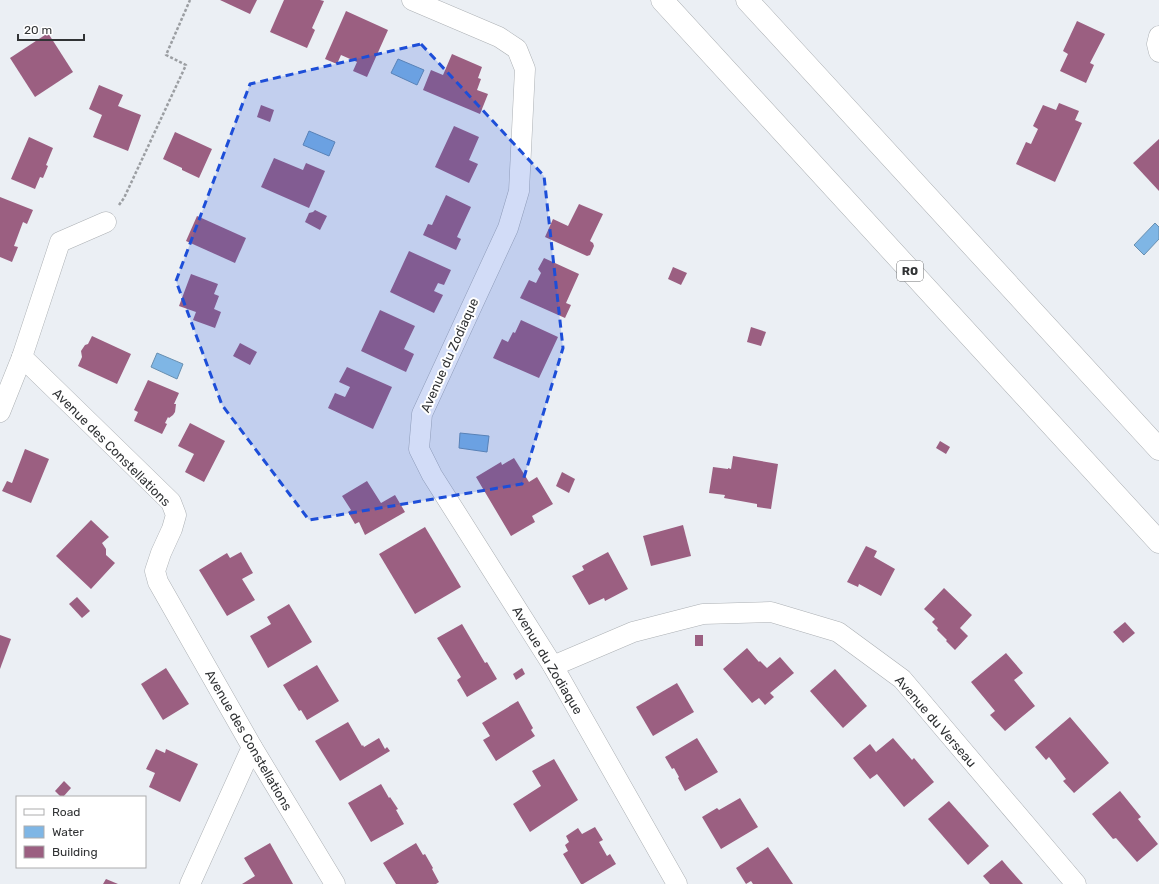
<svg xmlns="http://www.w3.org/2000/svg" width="1159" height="884" viewBox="0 0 1159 884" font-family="Rubik,sans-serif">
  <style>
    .water { fill: #7fb6e5; stroke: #688fb0 }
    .building { fill: #9b5f81 }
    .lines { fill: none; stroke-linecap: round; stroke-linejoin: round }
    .minor-casing { stroke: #acb0b4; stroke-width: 21 }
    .motorway-casing { stroke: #acb0b4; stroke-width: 23 }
    .path { stroke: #9b9ea2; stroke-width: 2.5; stroke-dasharray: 3 2; stroke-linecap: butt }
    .minor { stroke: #fff; stroke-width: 20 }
    .motorway { stroke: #fff; stroke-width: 22 }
    .marked { fill: #1d4ed8; fill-opacity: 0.2; stroke: #1d4ed8; stroke-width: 3; stroke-dasharray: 8 5; stroke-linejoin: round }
    .labels { text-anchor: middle; stroke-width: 4; stroke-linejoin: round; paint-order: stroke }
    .shield { fill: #fff; stroke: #6f7072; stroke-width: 1 }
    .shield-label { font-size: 12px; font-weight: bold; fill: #313335 }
    .street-label { font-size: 13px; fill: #313335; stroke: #fff }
  </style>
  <rect width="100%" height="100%" fill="#ebeff4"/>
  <!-- water -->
  <g class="water">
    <path d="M 398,59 L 424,70 L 417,85 L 391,73 Z"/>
    <path d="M 309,131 L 335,142 L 329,156 L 303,145 Z"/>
    <path d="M 1155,223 L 1159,227 L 1159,239 L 1144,255 L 1134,245 Z"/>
    <path d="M 157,353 L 183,364 L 177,379 L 151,367 Z"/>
    <path d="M 460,433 L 489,436 L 487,452 L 459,448 Z"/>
  </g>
  <!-- building -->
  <g class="building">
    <path d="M 220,0 L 257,0 L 250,14 Z"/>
    <path d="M 284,0 L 320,0 L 324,1 L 312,28 L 315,30 L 307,48 L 270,32 Z"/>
    <path d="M 346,11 L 388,30 L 367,77 L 353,71 L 357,62 L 341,55 L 337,64 L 325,59 Z"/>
    <path d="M 1077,21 L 1105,34 L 1090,63 L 1094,65 L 1086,83 L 1060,71 L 1068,54 L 1063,51 Z"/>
    <path d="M 48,33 L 73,72 L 35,97 L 10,58 Z"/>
    <path d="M 452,54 L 482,67 L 478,78 L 481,79 L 477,90 L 488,94 L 480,114 L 423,90 L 431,70 L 443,75 Z"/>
    <path d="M 99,85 L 123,95 L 118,106 L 141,115 L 128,151 L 93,137 L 102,115 L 89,109 Z"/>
    <path d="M 1059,103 L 1079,111 L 1075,120 L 1082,123 L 1055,182 L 1016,164 L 1026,142 L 1031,144 L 1038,129 L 1033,126 L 1043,105 L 1056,110 Z"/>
    <path d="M 261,105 L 274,110 L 270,122 L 257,117 Z"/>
    <path d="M 454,126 L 479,137 L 469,160 L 478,164 L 469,183 L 435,167 Z"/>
    <path d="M 175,132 L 212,149 L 199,178 L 182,170 L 182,168 L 163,159 Z"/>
    <path d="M 29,137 L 53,148 L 46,165 L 48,166 L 43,178 L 40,177 L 35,189 L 11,179 Z"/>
    <path d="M 1159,139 L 1159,191 L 1133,163 Z"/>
    <path d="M 274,158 L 303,170 L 306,163 L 325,171 L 309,208 L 261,187 Z"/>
    <path d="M 446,195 L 471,207 L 457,237 L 461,239 L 456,250 L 423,235 L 428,224 L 432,225 Z"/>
    <path d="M 0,197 L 33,210 L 27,224 L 23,222 L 14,246 L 18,247 L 12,262 L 0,257 Z"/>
    <path d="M 579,204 L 603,214 L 590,241 L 593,243 L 594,246 L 590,255 L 587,256 L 545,237 L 553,219 L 568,226 Z"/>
    <path d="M 315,210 L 327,216 L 320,230 L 305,222 L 309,213 L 313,212 Z"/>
    <path d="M 197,216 L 246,238 L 235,263 L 186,241 Z"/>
    <path d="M 409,251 L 451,270 L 444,285 L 438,283 L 434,291 L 443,295 L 434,313 L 390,292 Z"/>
    <path d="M 544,258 L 579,274 L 566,303 L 571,305 L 565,318 L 520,298 L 529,280 L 536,283 L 541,273 L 538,269 Z"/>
    <path d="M 673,267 L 687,273 L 681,285 L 668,279 Z"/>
    <path d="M 191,274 L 218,284 L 214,294 L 219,296 L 214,309 L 221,312 L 215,328 L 193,320 L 196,312 L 179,306 Z"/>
    <path d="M 380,310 L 415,326 L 404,349 L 414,354 L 406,372 L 361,351 Z"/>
    <path d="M 521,320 L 558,337 L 539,378 L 493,358 L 502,339 L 508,342 L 513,332 L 515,333 Z"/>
    <path d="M 751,327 L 766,332 L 761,346 L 747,342 Z"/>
    <path d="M 92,336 L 131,354 L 117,384 L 78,366 L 82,357 L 81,351 L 85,345 L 88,344 Z"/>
    <path d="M 240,343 L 257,352 L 250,365 L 233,356 Z"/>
    <path d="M 347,367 L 392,387 L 373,429 L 328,408 L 335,393 L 345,397 L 350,387 L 339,382 Z"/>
    <path d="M 148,380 L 179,393 L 174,404 L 176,404 L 175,412 L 173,415 L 169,418 L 168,417 L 165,423 L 167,424 L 162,434 L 134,421 L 138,412 L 134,410 Z"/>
    <path d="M 190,423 L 225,441 L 204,482 L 185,472 L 194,454 L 178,446 Z"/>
    <path d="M 940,441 L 950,447 L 946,454 L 936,448 Z"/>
    <path d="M 25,449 L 49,459 L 31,503 L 2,491 L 7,481 L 12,483 Z"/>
    <path d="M 733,456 L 778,464 L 771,509 L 757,507 L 757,504 L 724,498 L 725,495 L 709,493 L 713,467 L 728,469 L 728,468 L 731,469 Z"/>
    <path d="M 514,458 L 529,482 L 537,477 L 553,504 L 532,516 L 535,522 L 511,536 L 476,477 L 501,462 L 502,465 Z"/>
    <path d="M 562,472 L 575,479 L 569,493 L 556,486 Z"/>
    <path d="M 367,481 L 381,503 L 395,495 L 405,512 L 365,535 L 359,522 L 355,524 L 348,512 L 351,510 L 342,496 Z"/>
    <path d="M 91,520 L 109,537 L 102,543 L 106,549 L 106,555 L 115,563 L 91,589 L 56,556 Z"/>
    <path d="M 683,525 L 691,556 L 651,566 L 643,536 Z"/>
    <path d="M 425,527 L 461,587 L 415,614 L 379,554 Z"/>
    <path d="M 866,546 L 877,551 L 874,557 L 895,569 L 881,596 L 859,584 L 858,587 L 847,582 Z"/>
    <path d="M 241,552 L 253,573 L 242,579 L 255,600 L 227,616 L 199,570 L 227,553 L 230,558 Z"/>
    <path d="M 608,552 L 628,589 L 605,601 L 604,598 L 589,605 L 572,576 L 584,570 L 582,566 Z"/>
    <path d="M 944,588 L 972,615 L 960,628 L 968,636 L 955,650 L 946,641 L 947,640 L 937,630 L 938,628 L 932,622 L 935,619 L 924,609 Z"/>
    <path d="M 77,597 L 90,611 L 82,618 L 69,604 Z"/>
    <path d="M 289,604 L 312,642 L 268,668 L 250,636 L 271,624 L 267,617 Z"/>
    <path d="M 1125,622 L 1135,633 L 1123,643 L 1113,632 Z"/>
    <path d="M 462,624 L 485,663 L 487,662 L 497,679 L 467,697 L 457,680 L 461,677 L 437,638 Z"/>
    <path d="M 0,635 L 11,639 L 0,669 Z"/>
    <rect x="695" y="635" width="8" height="11"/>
    <path d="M 747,648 L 759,662 L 760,661 L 767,668 L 780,657 L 794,673 L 770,693 L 774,697 L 765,705 L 759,698 L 752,703 L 723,669 Z"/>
    <path d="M 1006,653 L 1023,673 L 1014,680 L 1035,706 L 1005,731 L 990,715 L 995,711 L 971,682 Z"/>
    <path d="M 317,665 L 339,701 L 307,720 L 301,710 L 299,711 L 283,685 Z"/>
    <path d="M 166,668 L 189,704 L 163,720 L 141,684 Z"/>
    <path d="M 522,668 L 525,674 L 516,680 L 513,674 Z"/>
    <path d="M 835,669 L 867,706 L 843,728 L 810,691 Z"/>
    <path d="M 677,683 L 694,712 L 653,736 L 636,707 Z"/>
    <path d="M 518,701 L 533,728 L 531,730 L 535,736 L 496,761 L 483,740 L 490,736 L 482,723 Z"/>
    <path d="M 1070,717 L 1109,763 L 1074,793 L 1063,781 L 1066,779 L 1049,757 L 1046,760 L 1035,747 Z"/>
    <path d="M 348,722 L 362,746 L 363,745 L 364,747 L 379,738 L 385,749 L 387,747 L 390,751 L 340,781 L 315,741 Z"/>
    <path d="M 697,738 L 718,772 L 685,791 L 678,778 L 679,777 L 674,768 L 672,769 L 665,757 Z"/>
    <path d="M 893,738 L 912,760 L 914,758 L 934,782 L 904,807 L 877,774 L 870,779 L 853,758 L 870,744 L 876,752 Z"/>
    <path d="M 156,749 L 165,753 L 166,749 L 198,764 L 180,802 L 149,787 L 155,773 L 146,769 Z"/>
    <path d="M 554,759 L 578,800 L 530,832 L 513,804 L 541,786 L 532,771 Z"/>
    <path d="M 64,781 L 71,788 L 63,797 L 61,797 L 55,791 Z"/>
    <path d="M 381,784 L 389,798 L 390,797 L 398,809 L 396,810 L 404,824 L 371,842 L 348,803 Z"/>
    <path d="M 1120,791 L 1141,817 L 1138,819 L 1158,844 L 1137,862 L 1116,838 L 1113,839 L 1092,814 Z"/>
    <path d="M 740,798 L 758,827 L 721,849 L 702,817 L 717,808 L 719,810 Z"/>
    <path d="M 949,801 L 989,846 L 968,865 L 928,819 Z"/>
    <path d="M 595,827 L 603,840 L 599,842 L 607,856 L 610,854 L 616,864 L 583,884 L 581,884 L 563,854 L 568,851 L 565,845 L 569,842 L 566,836 L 578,828 L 582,834 Z"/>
    <path d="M 270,843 L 293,884 L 242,884 L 255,876 L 244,858 Z"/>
    <path d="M 416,843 L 423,855 L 425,854 L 433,868 L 432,869 L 439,882 L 436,884 L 396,884 L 383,863 Z"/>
    <path d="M 768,847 L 793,884 L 753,884 L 751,881 L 746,884 L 736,868 Z"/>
    <path d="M 1002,860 L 1007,866 L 1023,884 L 990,884 L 983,876 Z"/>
    <path d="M 106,879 L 118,884 L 103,884 Z"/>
  </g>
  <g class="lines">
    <defs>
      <g id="minor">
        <path d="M 412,0 L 499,37 L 517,49 L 525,69 L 519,191 L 508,228 L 422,414 L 419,449 L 432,475 L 553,666 L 677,884"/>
        <path d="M 1159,36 L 1157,44 L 1159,52"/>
        <path d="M 106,222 L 60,242 L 22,357 L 171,502 L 176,515 L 172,529 L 161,553 L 155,571 L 158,582 L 252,747 L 335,884"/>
        <path d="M 0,412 L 22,357"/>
        <path d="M 553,666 L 633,632 L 703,614 L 771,612 L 838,632 L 902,679 L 1076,884"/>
        <path d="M 190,884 L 252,747"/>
      </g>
      <g id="motorway">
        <path d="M 662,0 L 1159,542"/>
        <path d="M 747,0 L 1159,449"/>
      </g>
    </defs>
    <!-- minor casing -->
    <use href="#minor" class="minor-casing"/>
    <!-- motorway casing -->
    <use href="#motorway" class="motorway-casing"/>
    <!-- path -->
    <path class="path" d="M 119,205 L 124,198 L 186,65 L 166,55 L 190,0"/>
    <!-- minor -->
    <use href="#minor" class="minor"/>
    <!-- motorway -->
    <use href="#motorway" class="motorway"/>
  </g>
  <!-- marked area -->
  <path class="marked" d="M 421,44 L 544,176 L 563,348 L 522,484 L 309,520 L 222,405 L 176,281 L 250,84 Z"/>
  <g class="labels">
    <!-- shield labels -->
    <rect class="shield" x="897" y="261" width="26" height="20" rx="3"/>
    <g class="shield-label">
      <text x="910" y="275">R0</text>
    </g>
    <!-- street labels -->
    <g class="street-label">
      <text transform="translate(449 355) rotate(-66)" y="5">Avenue du Zodiaque</text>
      <text transform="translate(112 447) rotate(45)" y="5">Avenue des Constellations</text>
      <text transform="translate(548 660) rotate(59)" y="5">Avenue du Zodiaque</text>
      <text transform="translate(936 721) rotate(49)" y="5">Avenue du Verseau</text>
      <text transform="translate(249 740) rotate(60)" y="5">Avenue des Constellations</text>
    </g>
  </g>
  <!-- legend -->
  <rect x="16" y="796" width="130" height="72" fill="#ffffff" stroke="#adadae"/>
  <rect x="24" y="809" width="20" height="6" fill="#ffffff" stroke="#adadae"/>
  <text x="52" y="816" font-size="12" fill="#313335">Road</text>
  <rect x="24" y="826" width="20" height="12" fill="#7fb6e5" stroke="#adadae"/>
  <text x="52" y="836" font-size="12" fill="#313335">Water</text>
  <rect x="24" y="846" width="20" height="12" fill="#9b5f81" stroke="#adadae"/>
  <text x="52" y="856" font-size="12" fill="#313335">Building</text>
  <!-- scale -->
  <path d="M18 34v6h66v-6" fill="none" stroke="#313335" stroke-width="2"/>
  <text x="24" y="34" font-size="12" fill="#313335" stroke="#ffffff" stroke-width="3" paint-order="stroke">20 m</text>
</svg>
